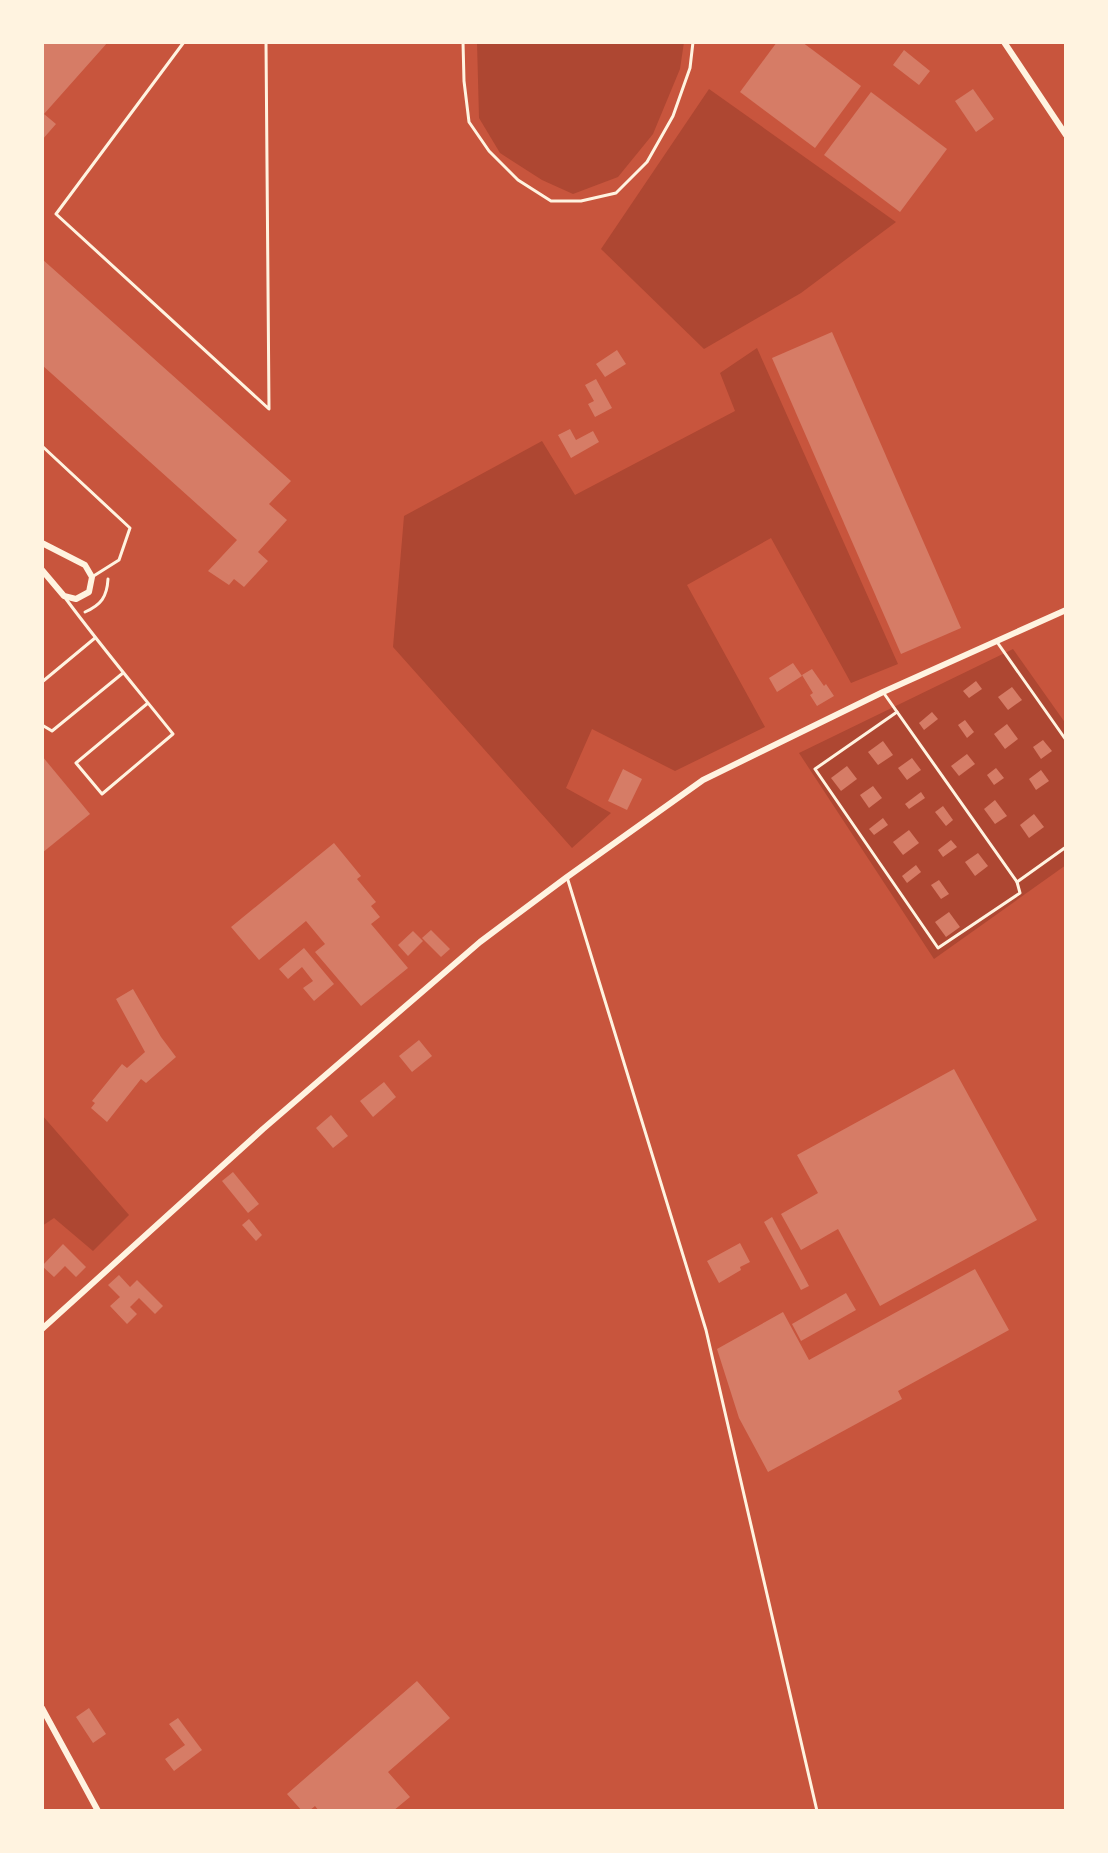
<svg xmlns="http://www.w3.org/2000/svg" width="1108" height="1853" viewBox="0 0 1108 1853" font-family="'PT Sans Narrow',sans-serif">
  <style>
    .green { fill: #ae4732 }
    .building { fill: #d67c66 }
    .lines { fill: none; stroke-linecap: round; stroke-linejoin: round }
    .path { stroke: #fff3e0; stroke-width: 3 }
    .service { stroke: #fff3e0; stroke-width: 3 }
    .minor { stroke: #fff3e0; stroke-width: 6 }
  </style>
  <rect width="100%" height="100%" fill="#c8553d"/>
  <!-- green -->
  <g class="green">
    <path d="M 477,42 L 684,42 L 680,69 L 653,134 L 618,177 L 573,194 L 542,180 L 500,153 L 479,118 Z"/>
    <path d="M 709,89 L 896,222 L 801,293 L 704,349 L 601,249 Z"/>
    <path d="M 757,348 L 898,664 L 851,683 L 771,538 L 687,585 L 765,727 L 675,771 L 592,729 L 566,788 L 611,813 L 572,848 L 393,647 L 404,516 L 542,441 L 575,495 L 735,411 L 720,373 Z"/>
    <path d="M 1013,649 L 1066,724 L 1066,865 L 934,959 L 799,753 Z"/>
    <path d="M 42,1115 L 129,1215 L 93,1251 L 54,1218 L 42,1226 Z"/>
  </g>
  <!-- building -->
  <g class="building">
    <path d="M 42,42 L 108,42 L 44,114 L 56,124 L 42,140 Z"/>
    <path d="M 777,42 L 802,42 L 861,86 L 815,148 L 740,92 Z"/>
    <path d="M 904,50 L 930,71 L 919,85 L 893,65 Z"/>
    <path d="M 973,89 L 994,119 L 976,132 L 955,101 Z"/>
    <path d="M 871,92 L 947,149 L 900,212 L 824,155 Z"/>
    <path d="M 42,259 L 291,481 L 269,504 L 287,520 L 258,552 L 268,561 L 244,587 L 234,579 L 229,585 L 208,571 L 237,540 L 42,365 Z"/>
    <path d="M 832,332 L 961,628 L 901,654 L 772,358 Z"/>
    <path d="M 617,350 L 626,364 L 605,377 L 596,364 Z"/>
    <path d="M 596,379 L 612,408 L 595,417 L 588,404 L 594,401 L 585,385 Z"/>
    <path d="M 570,429 L 576,440 L 593,431 L 599,442 L 571,458 L 558,435 Z"/>
    <path d="M 793,663 L 802,676 L 777,692 L 769,678 Z"/>
    <path d="M 812,669 L 824,686 L 826,684 L 834,696 L 817,706 L 810,695 L 813,693 L 802,675 Z"/>
    <path d="M 976,681 L 982,689 L 969,698 L 963,691 Z"/>
    <path d="M 1012,687 L 1022,700 L 1008,710 L 998,697 Z"/>
    <path d="M 932,712 L 938,719 L 924,730 L 919,723 Z"/>
    <path d="M 965,720 L 974,732 L 967,738 L 958,725 Z"/>
    <path d="M 1007,724 L 1018,739 L 1005,749 L 994,734 Z"/>
    <path d="M 1043,740 L 1052,751 L 1041,759 L 1033,747 Z"/>
    <path d="M 883,741 L 893,755 L 878,765 L 868,752 Z"/>
    <path d="M 967,754 L 975,764 L 959,776 L 951,766 Z"/>
    <path d="M 42,756 L 90,814 L 42,853 Z"/>
    <path d="M 912,758 L 921,770 L 907,780 L 898,768 Z"/>
    <path d="M 847,766 L 857,779 L 841,791 L 831,778 Z"/>
    <path d="M 996,768 L 1004,778 L 994,785 L 987,775 Z"/>
    <path d="M 623,769 L 642,779 L 627,810 L 608,801 Z"/>
    <path d="M 1041,770 L 1049,781 L 1036,790 L 1029,779 Z"/>
    <path d="M 873,786 L 882,798 L 869,808 L 860,795 Z"/>
    <path d="M 921,792 L 925,798 L 909,809 L 905,804 Z"/>
    <path d="M 995,800 L 1007,816 L 995,824 L 984,809 Z"/>
    <path d="M 943,806 L 953,820 L 946,826 L 935,812 Z"/>
    <path d="M 1034,814 L 1044,827 L 1029,838 L 1020,825 Z"/>
    <path d="M 883,818 L 888,825 L 874,835 L 869,829 Z"/>
    <path d="M 909,830 L 919,843 L 903,855 L 893,842 Z"/>
    <path d="M 951,840 L 957,847 L 943,857 L 938,850 Z"/>
    <path d="M 334,843 L 361,876 L 357,879 L 376,902 L 371,906 L 380,917 L 371,924 L 408,968 L 361,1006 L 315,952 L 325,944 L 306,921 L 259,960 L 231,927 Z"/>
    <path d="M 978,853 L 988,866 L 975,876 L 965,862 Z"/>
    <path d="M 916,865 L 921,872 L 907,883 L 902,876 Z"/>
    <path d="M 939,880 L 949,894 L 941,899 L 931,885 Z"/>
    <path d="M 949,912 L 960,927 L 946,937 L 935,922 Z"/>
    <path d="M 431,930 L 450,949 L 441,957 L 422,938 Z"/>
    <path d="M 413,931 L 423,941 L 408,956 L 398,945 Z"/>
    <path d="M 304,948 L 334,984 L 314,1001 L 303,988 L 313,981 L 302,967 L 288,979 L 279,969 Z"/>
    <path d="M 133,989 L 161,1037 L 176,1057 L 146,1083 L 141,1079 L 107,1122 L 91,1108 L 95,1103 L 92,1101 L 122,1064 L 127,1068 L 145,1052 L 116,999 Z"/>
    <path d="M 419,1040 L 432,1056 L 412,1072 L 399,1056 Z"/>
    <path d="M 954,1069 L 1037,1220 L 880,1306 L 838,1229 L 801,1250 L 781,1214 L 818,1193 L 797,1155 Z"/>
    <path d="M 384,1082 L 396,1097 L 373,1117 L 360,1101 Z"/>
    <path d="M 331,1115 L 348,1136 L 333,1148 L 316,1128 Z"/>
    <path d="M 233,1172 L 259,1204 L 248,1213 L 222,1181 Z"/>
    <path d="M 772,1217 L 809,1286 L 801,1290 L 764,1222 Z"/>
    <path d="M 249,1219 L 262,1235 L 256,1241 L 242,1225 Z"/>
    <path d="M 740,1243 L 750,1262 L 740,1267 L 741,1270 L 719,1283 L 707,1261 Z"/>
    <path d="M 63,1244 L 86,1267 L 76,1277 L 65,1266 L 54,1277 L 42,1266 Z"/>
    <path d="M 975,1269 L 1009,1330 L 898,1391 L 902,1399 L 768,1472 L 739,1418 L 717,1349 L 783,1312 L 809,1360 Z"/>
    <path d="M 119,1275 L 130,1287 L 137,1280 L 163,1306 L 155,1314 L 139,1298 L 130,1307 L 137,1314 L 127,1324 L 110,1306 L 120,1297 L 108,1285 Z"/>
    <path d="M 846,1293 L 856,1310 L 801,1341 L 792,1324 Z"/>
    <path d="M 417,1681 L 450,1718 L 388,1772 L 410,1797 L 393,1811 L 319,1811 L 315,1806 L 309,1811 L 302,1811 L 287,1794 Z"/>
    <path d="M 89,1708 L 106,1734 L 93,1743 L 76,1717 Z"/>
    <path d="M 178,1718 L 202,1750 L 174,1771 L 165,1759 L 185,1745 L 169,1724 Z"/>
  </g>
  <g class="lines">
    <!-- path -->
    <g class="path">
      <path d="M 463,42 L 464,81 L 469,122 L 489,151 L 518,180 L 551,201 L 581,201 L 616,193 L 647,162 L 673,116 L 690,68 L 693,42"/>
      <path d="M 85,612 C 101,605 107,597 108,579"/>
    </g>
    <!-- service -->
    <g class="service">
      <path d="M 184,42 L 56,214 L 269,409 L 266,42"/>
      <path d="M 42,446 L 130,528 L 119,560 L 92,577"/>
      <path d="M 66,599 C 100,645 137,689 173,734 L 102,794 L 76,763 L 148,703"/>
      <path d="M 997,642 L 1066,740"/>
      <path d="M 42,682 L 95,638"/>
      <path d="M 883,692 L 1017,882 L 1066,847"/>
      <path d="M 897,712 L 815,769 L 938,948 L 1020,893 L 1017,882"/>
      <path d="M 42,725 L 52,731 L 123,673"/>
      <path d="M 567,877 L 706,1330 L 817,1811"/>
    </g>
    <!-- minor -->
    <g class="minor">
      <path d="M 1004,42 L 1066,135"/>
      <path d="M 42,543 L 85,565 L 92,577 L 89,592 L 76,599 L 64,596 L 42,570"/>
      <path d="M 42,1329 L 263,1129 L 480,942 L 567,877 L 703,780 L 883,692 L 1066,610"/>
      <path d="M 42,1708 L 98,1811"/>
    </g>
  </g>
  <!-- border -->
  <rect width="1108" height="1853" fill="none" stroke="#fff3e0" stroke-width="88"/>
</svg>
